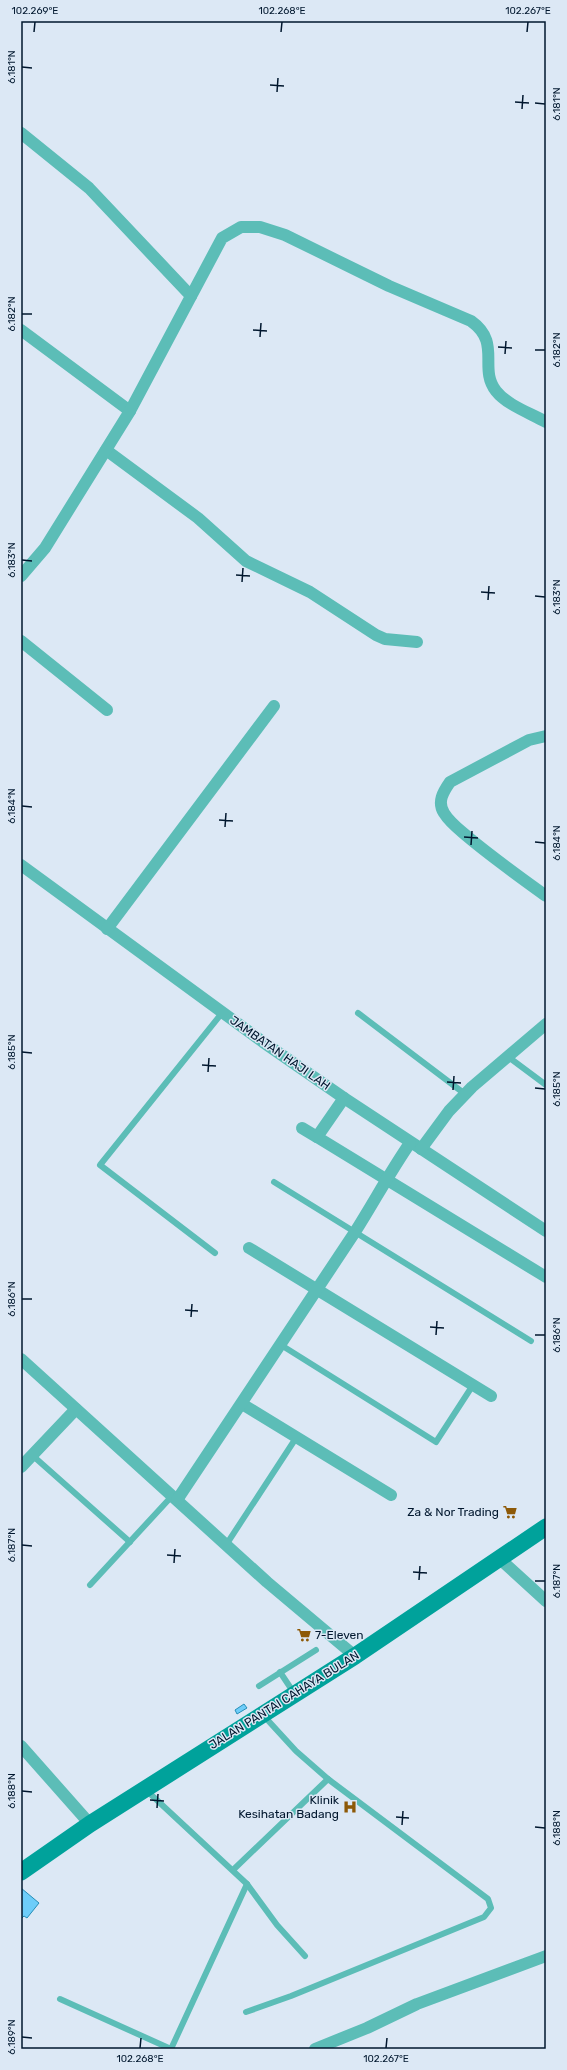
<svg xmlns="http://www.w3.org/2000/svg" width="567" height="2070" viewBox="0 0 567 2070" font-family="Rubik,sans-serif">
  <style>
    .building { fill: #6ecdf9; stroke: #268eb7 }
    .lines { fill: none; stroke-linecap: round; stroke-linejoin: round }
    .lane { stroke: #5cbdb7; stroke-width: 6 }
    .street { stroke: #5cbdb7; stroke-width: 12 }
    .secondary { stroke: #00a29b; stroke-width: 17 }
    .ticks { fill: none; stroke: #01172e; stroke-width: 1.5 }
    .labels { text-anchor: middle; stroke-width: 3; stroke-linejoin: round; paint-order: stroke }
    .street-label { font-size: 12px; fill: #01172e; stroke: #dce8f5 }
    .poi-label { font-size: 12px; fill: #01172e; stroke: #dce8f5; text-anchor: end }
    .neatline { fill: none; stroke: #01172e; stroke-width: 1.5 }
    .ticks-label { font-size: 10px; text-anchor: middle; fill: #01172e }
  </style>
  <rect width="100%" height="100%" fill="#dce8f5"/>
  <!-- building -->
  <g class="building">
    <path d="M 244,1704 L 247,1708 L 237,1714 L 235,1710 Z"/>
    <path d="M 21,1888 L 39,1903 L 27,1918 L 24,1916 L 21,1919 Z"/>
  </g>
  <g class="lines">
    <!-- lane -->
    <g class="lane">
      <path d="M 358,1013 L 465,1094"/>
      <path d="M 507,1056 L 546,1085"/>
      <path d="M 274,1182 L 531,1341"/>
      <path d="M 215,1253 L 100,1165 L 222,1013"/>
      <path d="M 281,1345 L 436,1442 L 473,1385"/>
      <path d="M 32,1455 L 130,1542"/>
      <path d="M 226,1545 L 296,1438"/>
      <path d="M 90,1585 L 172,1496"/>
      <path d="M 280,1672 L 294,1693"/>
      <path d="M 259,1686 L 316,1650"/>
      <path d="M 146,1790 L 247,1884 L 277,1925 L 305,1956"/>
      <path d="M 233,1870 L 328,1779"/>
      <path d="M 60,1999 L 171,2049 L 247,1884"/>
      <path d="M 246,2012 L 291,1996 L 484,1917 L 491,1908 L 488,1899 L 328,1779 L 296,1751 L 263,1715"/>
    </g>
    <!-- street -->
    <g class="street">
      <path d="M 21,133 L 89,188 L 191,296"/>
      <path d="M 21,330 L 130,411"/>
      <path d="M 106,450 L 198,518 L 246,561 L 310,592 L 376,635 L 385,639 L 417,642"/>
      <path d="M 21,576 L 45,548 L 130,411 L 222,238 L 241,227 L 260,227 L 285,235 L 389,286 L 471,321 C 502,343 478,368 496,391 C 507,405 530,413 546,422"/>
      <path d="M 21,641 L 107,710"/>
      <path d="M 546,736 L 529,740 L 450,782 C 443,792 437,802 444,813 C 450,823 460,830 468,837 C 493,858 520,877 546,896"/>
      <path d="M 21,865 L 263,1042 L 344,1098 L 546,1231"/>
      <path d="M 107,929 L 274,706"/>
      <path d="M 344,1098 L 317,1137 L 546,1277"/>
      <path d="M 302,1128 L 317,1137"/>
      <path d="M 421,1149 L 449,1111 L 472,1087 L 546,1024"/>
      <path d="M 249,1248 L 491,1396"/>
      <path d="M 21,1359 L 267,1582 L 355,1656"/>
      <path d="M 242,1404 L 391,1495"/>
      <path d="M 21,1467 L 76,1409"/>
      <path d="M 177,1500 L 355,1232 C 374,1202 390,1172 410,1143"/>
      <path d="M 500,1559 L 546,1601"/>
      <path d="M 21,1746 L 90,1824"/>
      <path d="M 315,2049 L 367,2028 L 417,2004 L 546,1956"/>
    </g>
    <!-- secondary -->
    <path class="secondary" d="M 21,1872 L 90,1824 L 355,1656 L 546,1527"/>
  </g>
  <!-- ticks -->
  <path class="ticks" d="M 34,32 L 35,22M 281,32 L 282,22M 527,32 L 528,22M 22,67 L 32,68M 270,85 L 284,86M 277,92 L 278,78M 515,102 L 529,103M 535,103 L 545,104M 522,109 L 523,95M 22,314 L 32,314M 253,330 L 267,331M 260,337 L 261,323M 498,347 L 512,348M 535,350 L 545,350M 505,354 L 506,341M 22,560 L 32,561M 236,575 L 250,576M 242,582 L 243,568M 481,592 L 495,593M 535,596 L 545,597M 488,600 L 489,586M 22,806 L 32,807M 219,820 L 233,821M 225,827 L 226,813M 464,837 L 478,838M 535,842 L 545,843M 471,845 L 472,831M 22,1052 L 32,1053M 202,1065 L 216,1066M 208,1072 L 209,1058M 447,1082 L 461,1083M 535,1088 L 545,1089M 453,1090 L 454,1076M 22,1299 L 32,1299M 185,1310 L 198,1311M 191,1317 L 192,1304M 430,1327 L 444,1328M 436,1335 L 437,1321M 535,1335 L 545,1335M 22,1545 L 32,1546M 167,1555 L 181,1556M 174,1563 L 175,1549M 413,1572 L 427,1573M 419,1580 L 420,1566M 535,1581 L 545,1581M 22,1791 L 32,1792M 150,1800 L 164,1801M 157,1808 L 158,1794M 396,1817 L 409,1818M 402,1825 L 403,1811M 535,1827 L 545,1828M 22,2037 L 32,2038M 140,2048 L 141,2038M 386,2048 L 387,2038"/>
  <!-- icons -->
  <defs>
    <symbol id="supermarket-bare" viewBox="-9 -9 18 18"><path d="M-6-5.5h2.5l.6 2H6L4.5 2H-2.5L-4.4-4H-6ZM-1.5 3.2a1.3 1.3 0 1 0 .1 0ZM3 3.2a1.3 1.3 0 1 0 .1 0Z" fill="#8d5907" stroke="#dce8f5" stroke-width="2.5" paint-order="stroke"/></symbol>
    <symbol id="hospital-bare" viewBox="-9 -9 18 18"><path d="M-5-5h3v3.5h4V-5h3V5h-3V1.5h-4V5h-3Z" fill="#8d5907" stroke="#dce8f5" stroke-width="2.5" paint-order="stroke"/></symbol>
  </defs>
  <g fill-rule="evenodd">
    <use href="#supermarket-bare" x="500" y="1502" width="20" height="20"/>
    <use href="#supermarket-bare" x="294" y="1625" width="20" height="20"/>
    <use href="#hospital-bare" x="340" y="1797" width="20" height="20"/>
  </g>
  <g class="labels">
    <!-- street labels -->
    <g class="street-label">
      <text transform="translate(280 1053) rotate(35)" y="4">JAMBATAN HAJI LAH</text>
      <text transform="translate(284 1700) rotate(-32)" y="4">JALAN PANTAI CAHAYA BULAN</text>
    </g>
    <!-- poi labels -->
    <g class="poi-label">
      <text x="499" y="1516">Za &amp; Nor Trading</text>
      <text x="315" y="1639" text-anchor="start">7-Eleven</text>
      <text x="339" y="1804">Klinik<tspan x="339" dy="14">Kesihatan Badang</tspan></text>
    </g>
  </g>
  <!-- border -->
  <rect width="567" height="2070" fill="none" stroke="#dce8f5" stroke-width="44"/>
  <rect x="22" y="22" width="523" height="2026" class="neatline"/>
  <g class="ticks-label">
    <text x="35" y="14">102.269°E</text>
    <text x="282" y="14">102.268°E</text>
    <text x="528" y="14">102.267°E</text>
    <text transform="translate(11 67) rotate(-90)" y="4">6.181°N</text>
    <text transform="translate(556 104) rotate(-90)" y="4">6.181°N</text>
    <text transform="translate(11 314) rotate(-90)" y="4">6.182°N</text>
    <text transform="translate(556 350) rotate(-90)" y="4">6.182°N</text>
    <text transform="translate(11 560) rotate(-90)" y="4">6.183°N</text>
    <text transform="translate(556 597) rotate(-90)" y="4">6.183°N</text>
    <text transform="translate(11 806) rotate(-90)" y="4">6.184°N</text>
    <text transform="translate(556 843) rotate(-90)" y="4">6.184°N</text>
    <text transform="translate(11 1052) rotate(-90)" y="4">6.185°N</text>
    <text transform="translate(556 1089) rotate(-90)" y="4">6.185°N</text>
    <text transform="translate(11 1299) rotate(-90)" y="4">6.186°N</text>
    <text transform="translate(556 1335) rotate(-90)" y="4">6.186°N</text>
    <text transform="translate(11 1545) rotate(-90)" y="4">6.187°N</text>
    <text transform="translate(556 1581) rotate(-90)" y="4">6.187°N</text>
    <text transform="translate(11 1791) rotate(-90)" y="4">6.188°N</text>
    <text transform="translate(556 1828) rotate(-90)" y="4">6.188°N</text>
    <text transform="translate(11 2037) rotate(-90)" y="4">6.189°N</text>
    <text x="140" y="2062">102.268°E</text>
    <text x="386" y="2062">102.267°E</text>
  </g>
</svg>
